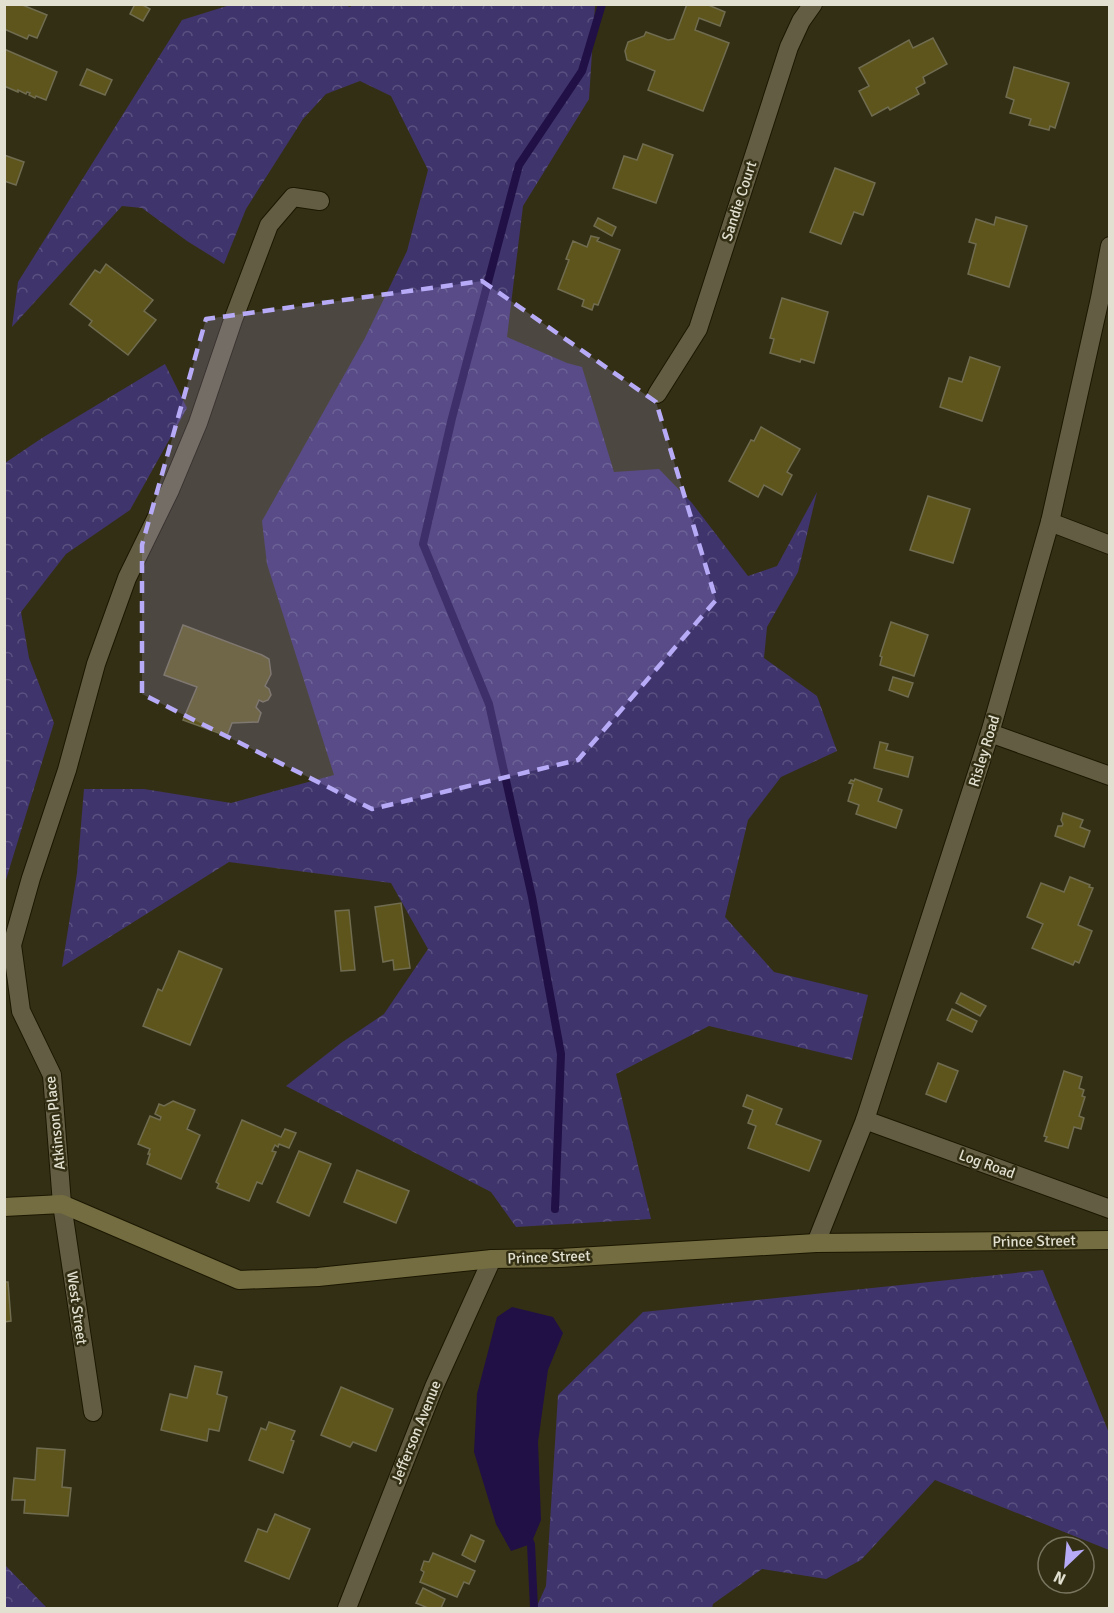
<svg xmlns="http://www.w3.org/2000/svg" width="1114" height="1613" viewBox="0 0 1114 1613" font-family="Signika,sans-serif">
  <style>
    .forest { fill: url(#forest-crowns) }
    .water { fill: #201046 }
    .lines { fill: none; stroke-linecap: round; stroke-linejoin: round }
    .stream { stroke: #201046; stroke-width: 8 }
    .building { fill: #5e551d; stroke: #706c50; stroke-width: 1.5 }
    .street-casing { stroke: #1b1700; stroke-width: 20 }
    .secondary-casing { stroke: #1b1700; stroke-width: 20 }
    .street { stroke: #635e43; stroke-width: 18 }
    .secondary { stroke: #746d41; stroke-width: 18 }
    .marked { fill: #b7abf7; fill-opacity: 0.2; stroke: #b7abf7; stroke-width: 4.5; stroke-dasharray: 12 8; stroke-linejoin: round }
    .labels { text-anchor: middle; stroke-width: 5; stroke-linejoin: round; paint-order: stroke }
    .street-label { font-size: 15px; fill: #e2e0d0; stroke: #332f15 }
  </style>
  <defs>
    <pattern id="forest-crowns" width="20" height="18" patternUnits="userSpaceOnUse" patternTransform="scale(1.5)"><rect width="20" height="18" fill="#40346c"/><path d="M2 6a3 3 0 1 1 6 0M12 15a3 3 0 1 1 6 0" fill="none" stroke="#5b5180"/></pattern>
  </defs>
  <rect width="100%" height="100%" fill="#332f15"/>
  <!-- forest -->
  <g class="forest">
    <path d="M 230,5 L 342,4 L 350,7 L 354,4 L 595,5 L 589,99 L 523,206 L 507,337 L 567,363 L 582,367 L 614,472 L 659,469 L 692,503 L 748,576 L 777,566 L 817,492 L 798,572 L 767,627 L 764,658 L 817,696 L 837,751 L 781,777 L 748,820 L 725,917 L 774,972 L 868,995 L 852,1060 L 709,1026 L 616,1074 L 651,1219 L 516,1227 L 491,1192 L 286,1086 L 341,1043 L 384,1014 L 428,949 L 391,883 L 229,862 L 62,967 L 77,873 L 84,789 L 144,789 L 231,803 L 334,775 L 267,564 L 262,521 L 365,338 L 407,251 L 428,170 L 391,96 L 360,81 L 326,94 L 303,119 L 246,209 L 224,264 L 187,241 L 142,208 L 122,206 L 12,327 L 18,282 L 182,20 Z"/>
    <path d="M 165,364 L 187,408 L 130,510 L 66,554 L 21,612 L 29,658 L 54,723 L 5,883 L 5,463 L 42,438 Z"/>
    <path d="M 1043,1270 L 1109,1433 L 1109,1550 L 935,1480 L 861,1560 L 826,1579 L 762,1569 L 713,1604 L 712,1608 L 536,1608 L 546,1586 L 558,1395 L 643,1312 Z"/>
    <path d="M 4,1564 L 47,1608 L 5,1608 Z"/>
  </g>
  <!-- water -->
  <path class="water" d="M 512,1307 L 553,1317 L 563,1333 L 548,1370 L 538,1442 L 541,1520 L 531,1544 L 511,1551 L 496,1524 L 474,1452 L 477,1394 L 497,1317 Z"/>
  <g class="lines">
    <!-- stream -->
    <g class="stream">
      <path d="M 555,1209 L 561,1054 L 532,897 L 489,704 L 423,544 L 452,418 L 519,165 L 582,71 L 602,4"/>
      <path d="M 527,1535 L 531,1544 L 534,1608"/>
    </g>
  </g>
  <!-- building -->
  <g class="building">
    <path d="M 4,4 L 20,4 L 47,15 L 37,38 L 29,35 L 27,39 L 4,29 Z"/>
    <path d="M 135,4 L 141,4 L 150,9 L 143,21 L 130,14 Z"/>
    <path d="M 687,4 L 706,4 L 725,12 L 720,26 L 699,18 L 695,30 L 729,43 L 703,111 L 648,90 L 655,71 L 627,60 L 625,51 L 628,42 L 644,36 L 646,32 L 668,40 L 674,39 Z"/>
    <path d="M 933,38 L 947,64 L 923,77 L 925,83 L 916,88 L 919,94 L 890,110 L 888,107 L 872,116 L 859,91 L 869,86 L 859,68 L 909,40 L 913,48 Z"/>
    <path d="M 4,49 L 57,72 L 46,100 L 36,96 L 35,98 L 29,95 L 30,93 L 27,92 L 26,94 L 18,90 L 18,92 L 4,86 Z"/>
    <path d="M 1014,67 L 1069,83 L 1055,128 L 1050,126 L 1049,130 L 1029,125 L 1031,119 L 1010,113 L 1014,100 L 1006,97 Z"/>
    <path d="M 87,69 L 112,80 L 105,95 L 80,85 Z"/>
    <path d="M 643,144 L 673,155 L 656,203 L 613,188 L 624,156 L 637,160 Z"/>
    <path d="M 4,155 L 24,162 L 16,185 L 4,181 Z"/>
    <path d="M 835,168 L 875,183 L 863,215 L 854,212 L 841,244 L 810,232 Z"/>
    <path d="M 996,217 L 1027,226 L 1009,287 L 968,274 L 976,244 L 969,242 L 976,219 L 994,225 Z"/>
    <path d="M 598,218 L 616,227 L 612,236 L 594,226 Z"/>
    <path d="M 591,236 L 599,238 L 597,241 L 620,250 L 598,305 L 594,304 L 592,310 L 582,306 L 584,300 L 558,289 L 569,260 L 566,259 L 573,241 L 587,247 Z"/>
    <path d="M 106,264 L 153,300 L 144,311 L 156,320 L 128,355 L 89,325 L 92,321 L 70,304 L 95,270 L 100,273 Z"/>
    <path d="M 782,298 L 828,312 L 814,363 L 801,359 L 800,362 L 770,353 L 774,339 L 770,338 Z"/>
    <path d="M 970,357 L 1000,367 L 982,421 L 940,407 L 949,378 L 962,382 Z"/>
    <path d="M 761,427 L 800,449 L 787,472 L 792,475 L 782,495 L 764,485 L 758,497 L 729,481 L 751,440 L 754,441 Z"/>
    <path d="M 928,496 L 970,509 L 953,563 L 910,550 Z"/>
    <path d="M 891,622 L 928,635 L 914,676 L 880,665 L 882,657 L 880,656 Z"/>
    <path d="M 183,625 L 262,655 L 269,659 L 271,674 L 265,686 L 269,689 L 271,695 L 268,700 L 263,702 L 259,700 L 256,707 L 261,713 L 258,722 L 232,723 L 227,736 L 183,720 L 197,687 L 164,675 Z"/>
    <path d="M 893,677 L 913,683 L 908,697 L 889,690 Z"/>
    <path d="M 880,742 L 888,744 L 886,750 L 913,757 L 908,777 L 874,768 Z"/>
    <path d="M 855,779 L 882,789 L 878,801 L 902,810 L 896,828 L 856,814 L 859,805 L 848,801 L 853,784 L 849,783 L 851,780 L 854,781 Z"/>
    <path d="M 1063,813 L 1083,820 L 1080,827 L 1090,831 L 1084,847 L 1055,836 L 1058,826 L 1062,826 L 1063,824 L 1061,820 Z"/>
    <path d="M 1070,877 L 1090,885 L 1089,887 L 1093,888 L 1078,925 L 1092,931 L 1079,963 L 1075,961 L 1073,965 L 1032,948 L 1043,924 L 1027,917 L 1041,883 L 1064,892 Z"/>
    <path d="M 401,903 L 410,968 L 394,970 L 393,960 L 383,962 L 375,907 Z"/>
    <path d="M 349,910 L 355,970 L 341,971 L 335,911 Z"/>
    <path d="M 179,951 L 222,969 L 190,1045 L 143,1026 L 158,989 L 162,991 Z"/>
    <path d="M 961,993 L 986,1006 L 980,1016 L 956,1003 Z"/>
    <path d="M 952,1009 L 977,1021 L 972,1032 L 947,1020 Z"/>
    <path d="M 938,1063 L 958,1071 L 946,1102 L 926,1094 Z"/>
    <path d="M 1064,1071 L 1082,1077 L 1079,1088 L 1084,1090 L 1082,1096 L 1085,1097 L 1079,1116 L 1084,1118 L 1081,1129 L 1074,1127 L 1068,1148 L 1045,1141 L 1047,1137 L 1044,1136 Z"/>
    <path d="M 747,1095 L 782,1109 L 776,1124 L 821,1141 L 809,1171 L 748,1148 L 756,1126 L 748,1123 L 753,1110 L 743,1106 Z"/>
    <path d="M 173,1101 L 195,1110 L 187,1129 L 200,1135 L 181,1179 L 147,1164 L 150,1154 L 148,1154 L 150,1149 L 138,1144 L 150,1116 L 160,1120 L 161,1117 L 155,1114 L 159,1104 L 164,1106 Z"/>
    <path d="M 242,1120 L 281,1137 L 285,1129 L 296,1133 L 289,1148 L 279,1144 L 278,1147 L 275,1145 L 272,1151 L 276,1152 L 262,1184 L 257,1182 L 249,1201 L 217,1188 L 219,1184 L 216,1182 Z"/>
    <path d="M 299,1151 L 331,1164 L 309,1216 L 277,1202 Z"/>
    <path d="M 357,1170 L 409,1191 L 396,1223 L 344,1202 Z"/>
    <path d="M 4,1282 L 8,1282 L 11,1321 L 4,1322 Z"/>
    <path d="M 195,1366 L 222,1372 L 217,1394 L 227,1397 L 219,1431 L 209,1429 L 207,1441 L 161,1430 L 170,1394 L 187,1398 Z"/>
    <path d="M 341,1387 L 393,1409 L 376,1451 L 353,1442 L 350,1447 L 321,1435 Z"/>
    <path d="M 269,1422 L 295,1431 L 291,1440 L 294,1441 L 283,1473 L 249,1460 L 261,1428 L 266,1430 Z"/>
    <path d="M 37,1448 L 65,1450 L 62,1487 L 71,1488 L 68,1516 L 24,1513 L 25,1500 L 12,1500 L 14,1478 L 35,1480 Z"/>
    <path d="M 275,1514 L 310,1529 L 289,1579 L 245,1561 L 258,1529 L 267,1532 Z"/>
    <path d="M 471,1535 L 484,1541 L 475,1562 L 462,1555 Z"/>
    <path d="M 433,1553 L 475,1571 L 469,1584 L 464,1582 L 457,1597 L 420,1582 L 424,1572 L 421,1570 L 424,1561 L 429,1562 Z"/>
    <path d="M 423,1588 L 445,1599 L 441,1608 L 428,1608 L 416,1603 Z"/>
  </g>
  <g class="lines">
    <defs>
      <g id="street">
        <path d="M 657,394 L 698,329 L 789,47 L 801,21 L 813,4"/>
        <path d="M 1050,522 L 1110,545"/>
        <path d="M 990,733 L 1110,776"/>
        <path d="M 865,1120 L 1110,1209"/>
        <path d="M 816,1243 L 865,1120 L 990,733 L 1050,522 L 1100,298 L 1110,246"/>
        <path d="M 93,1412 L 62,1204 L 52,1075 L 21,1011 L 12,945 L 31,878 L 67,770 L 96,664 L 127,578 L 170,490 L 198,423 L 233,320 L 269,225 L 293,197 L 320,201"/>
        <path d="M 347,1608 L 434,1387 L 492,1259"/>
      </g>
      <path id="secondary" d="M 4,1207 L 62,1204 L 239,1280 L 318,1277 L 492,1259 L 560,1258 L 816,1243 L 1110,1240"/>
    </defs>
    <!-- street casing -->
    <use href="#street" class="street-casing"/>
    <!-- secondary casing -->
    <use href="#secondary" class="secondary-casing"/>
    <!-- street -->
    <use href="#street" class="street"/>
    <!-- secondary -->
    <use href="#secondary" class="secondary"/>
  </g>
  <!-- marked area -->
  <path class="marked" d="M 482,281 L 656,402 L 716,600 L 578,760 L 372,809 L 142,694 L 142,545 L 206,319 Z"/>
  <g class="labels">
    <!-- street labels -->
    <g class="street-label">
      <text transform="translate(739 201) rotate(-72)" y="5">Sandie Court</text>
      <text transform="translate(984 751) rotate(-73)" y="5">Risley Road</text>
      <text transform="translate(55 1123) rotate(-96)" y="5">Atkinson Place</text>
      <text transform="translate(987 1164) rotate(20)" y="5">Log Road</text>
      <text transform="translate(1034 1241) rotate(-1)" y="5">Prince Street</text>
      <text transform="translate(549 1257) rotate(-2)" y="5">Prince Street</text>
      <text transform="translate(77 1308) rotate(82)" y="5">West Street</text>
      <text transform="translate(416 1432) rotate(-68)" y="5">Jefferson Avenue</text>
    </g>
  </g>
  <!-- border -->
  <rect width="1114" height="1613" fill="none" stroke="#e2e0d0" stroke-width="12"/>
  <!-- north arrow -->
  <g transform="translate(1066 1565) rotate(206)"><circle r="28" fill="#332f15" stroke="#797660" stroke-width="1.5"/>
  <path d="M0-4.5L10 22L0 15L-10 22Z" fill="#b7abf7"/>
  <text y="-9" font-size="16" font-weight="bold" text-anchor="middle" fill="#e2e0d0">N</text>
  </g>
</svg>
